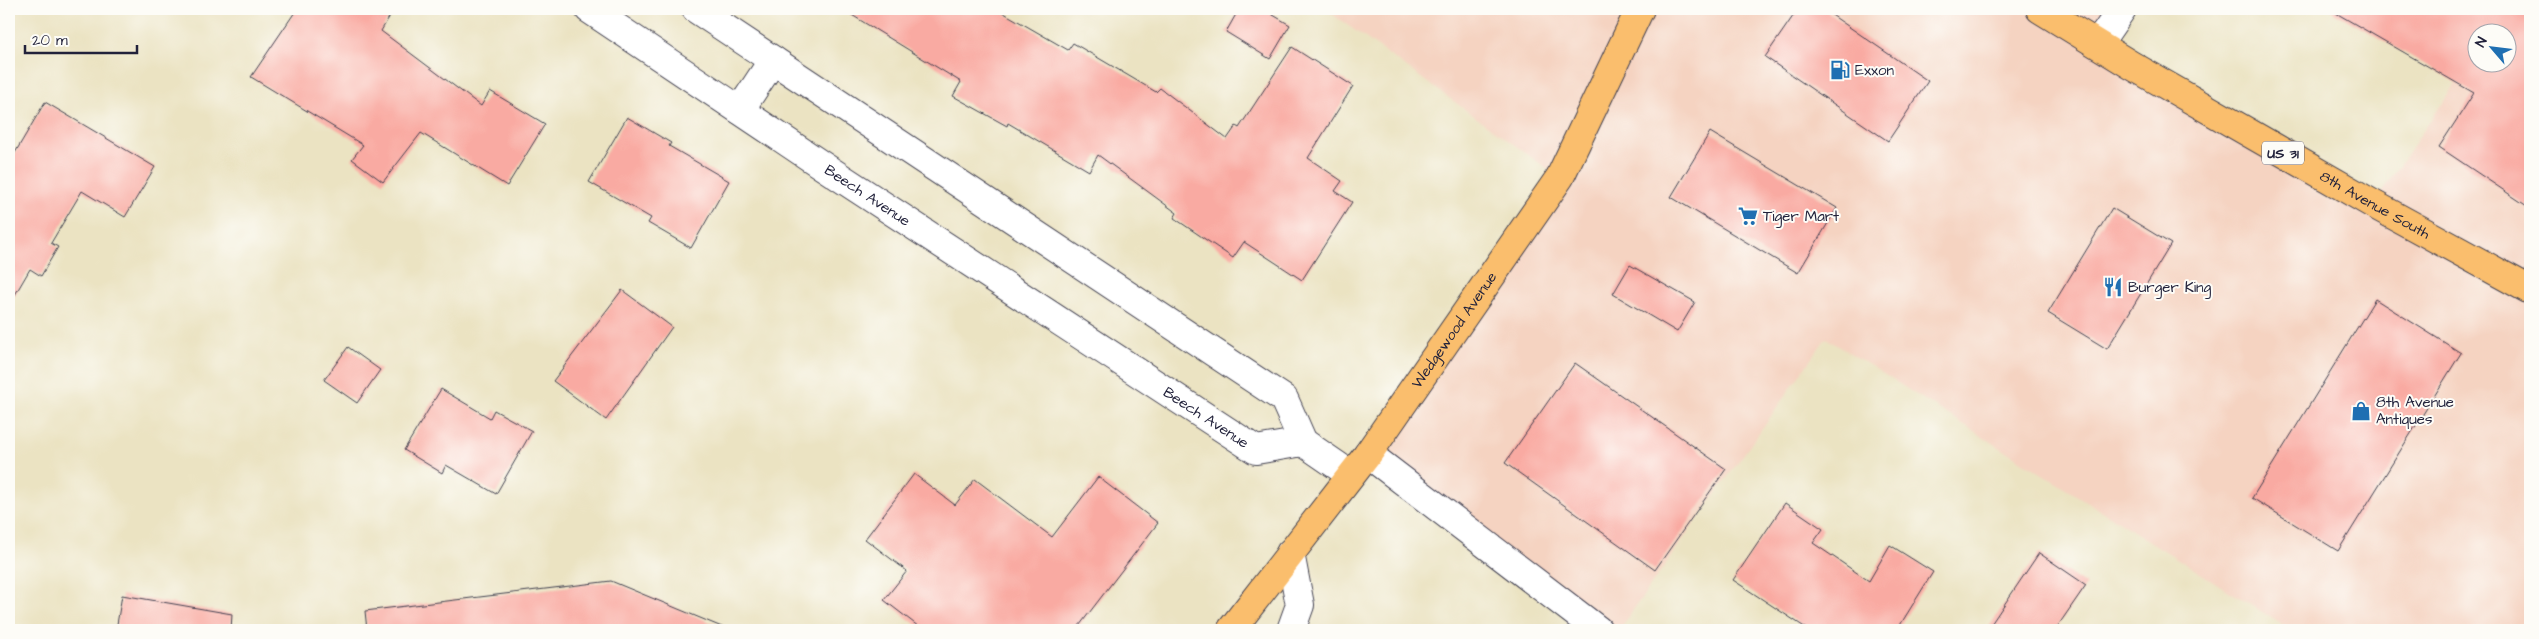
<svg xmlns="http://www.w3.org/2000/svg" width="2539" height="639" viewBox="0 0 2539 639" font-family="'Architects Daughter',sans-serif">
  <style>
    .built { fill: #f5d3c1 }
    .building { fill: #f9aaa2; fill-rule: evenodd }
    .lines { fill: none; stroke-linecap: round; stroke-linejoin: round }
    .minor-casing { stroke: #403f4f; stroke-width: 30 }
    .major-casing { stroke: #403f4f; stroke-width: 30 }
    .minor { stroke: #fff; stroke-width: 28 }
    .major { stroke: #fabe6d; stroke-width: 28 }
    .labels { text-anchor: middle; stroke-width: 4; stroke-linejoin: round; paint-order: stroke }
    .shield { fill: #fdfcf7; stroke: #646373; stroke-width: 1 }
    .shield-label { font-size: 14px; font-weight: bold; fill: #22223b }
    .poi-label { font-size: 15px; fill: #22223b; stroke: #fdfcf7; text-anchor: start }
    .street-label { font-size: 15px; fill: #22223b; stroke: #fdfcf7 }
  </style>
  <rect width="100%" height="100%" fill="#fdfcf7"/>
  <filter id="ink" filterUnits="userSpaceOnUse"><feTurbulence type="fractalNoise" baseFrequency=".02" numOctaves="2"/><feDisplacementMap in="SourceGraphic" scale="10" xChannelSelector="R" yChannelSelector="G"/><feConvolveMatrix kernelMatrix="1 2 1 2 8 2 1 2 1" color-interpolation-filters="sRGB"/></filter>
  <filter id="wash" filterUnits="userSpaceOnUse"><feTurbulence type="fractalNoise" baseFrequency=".0096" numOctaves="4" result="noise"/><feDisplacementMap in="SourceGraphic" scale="20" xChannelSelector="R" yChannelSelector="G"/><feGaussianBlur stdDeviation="1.12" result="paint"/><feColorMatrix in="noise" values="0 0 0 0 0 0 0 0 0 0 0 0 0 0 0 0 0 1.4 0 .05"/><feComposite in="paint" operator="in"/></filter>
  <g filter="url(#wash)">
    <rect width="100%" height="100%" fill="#ebe3c2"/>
    <!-- built -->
    <path class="built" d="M 1325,9 L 2122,9 L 2098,44 L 2373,204 L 2476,54 L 2476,62 L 2506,62 L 2506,32 L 2491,32 L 2508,9 L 2530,9 L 2530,630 L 2291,630 L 1826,338 L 1619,630 L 1598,630 L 1368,454 L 1559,177 Z"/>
    <g id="blocks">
      <!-- building -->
      <g class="building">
        <path d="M 297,9 L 394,9 L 381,31 L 481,106 L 490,91 L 545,124 L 507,186 L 421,133 L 383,182 L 352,159 L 363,145 L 251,77 Z"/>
        <path d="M 842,9 L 997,9 L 1068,50 L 1073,43 L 1156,92 L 1160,88 L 1227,139 L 1236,126 L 1239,128 L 1292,47 L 1353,86 L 1308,158 L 1342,181 L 1335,191 L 1352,202 L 1302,280 L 1244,242 L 1233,258 L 1174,218 L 1177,213 L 1098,155 L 1089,171 L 1008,123 L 1007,126 L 953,96 L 961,82 Z"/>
        <path d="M 1239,9 L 1263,9 L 1290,25 L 1270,59 L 1226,32 Z"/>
        <path d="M 1798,9 L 1823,9 L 1928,81 L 1888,141 L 1765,57 Z"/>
        <path d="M 2329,9 L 2530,9 L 2530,208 L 2439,147 L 2474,93 ZM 2476,32 L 2506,32 L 2506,62 L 2476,62 Z"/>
        <path d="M 45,102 L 155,167 L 125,217 L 82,191 L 51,243 L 58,247 L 41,276 L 30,269 L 9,305 L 9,163 Z"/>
        <path d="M 627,117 L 671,143 L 669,146 L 729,181 L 691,248 L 648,223 L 651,218 L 589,182 Z"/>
        <path d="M 1710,132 L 1837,208 L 1798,273 L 1671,197 Z"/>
        <path d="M 2112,208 L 2171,244 L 2107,349 L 2048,313 Z"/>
        <path d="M 1630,265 L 1695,302 L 1677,332 L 1613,294 Z"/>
        <path d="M 622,290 L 672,327 L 606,420 L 553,381 Z"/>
        <path d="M 2375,299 L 2461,353 L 2338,551 L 2252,498 Z"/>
        <path d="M 348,347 L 380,370 L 357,403 L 324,380 Z"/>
        <path d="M 1575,363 L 1726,469 L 1655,570 L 1505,463 Z"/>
        <path d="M 441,389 L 490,418 L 494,410 L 532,431 L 496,494 L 446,465 L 442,473 L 404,450 Z"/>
        <path d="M 914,474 L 955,505 L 975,479 L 1052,537 L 1098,477 L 1158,523 L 1076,630 L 923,630 L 884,600 L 907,571 L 865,539 Z"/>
        <path d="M 1785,503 L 1823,529 L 1813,543 L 1869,581 L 1890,545 L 1933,572 L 1897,630 L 1809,630 L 1733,580 Z"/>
        <path d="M 2039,553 L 2086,585 L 2055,630 L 1987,630 Z"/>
        <path d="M 611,581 L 729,630 L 367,630 L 365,611 Z"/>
        <path d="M 122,595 L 232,614 L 231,630 L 116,630 Z"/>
      </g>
    </g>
  </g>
  <g filter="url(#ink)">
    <use href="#blocks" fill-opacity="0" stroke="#403f4f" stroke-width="1"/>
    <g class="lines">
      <defs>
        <g id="minor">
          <path id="s1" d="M 589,9 L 823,166 L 1256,450 L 1303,442"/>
          <path d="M 696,9 L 1284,399 L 1303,442"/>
          <path d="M 2098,44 L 2122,9"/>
          <path d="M 740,110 L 773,60"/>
          <path d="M 1303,442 L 1351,475"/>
          <path d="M 1368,454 L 1598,630"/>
          <path d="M 1290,553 L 1300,605 L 1291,630"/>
        </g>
        <g id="major">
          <path id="s2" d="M 2040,9 L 2131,65 L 2373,204 L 2530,290"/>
          <path id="s3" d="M 1231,630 L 1368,454 L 1560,177 L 1640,9"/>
        </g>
      </defs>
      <!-- minor casing -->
      <use href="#minor" class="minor-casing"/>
      <!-- major casing -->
      <use href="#major" class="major-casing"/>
      <!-- minor -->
      <use href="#minor" class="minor"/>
      <!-- major -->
      <use href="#major" class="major"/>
    </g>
  </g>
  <!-- icons -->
  <defs>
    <symbol id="fuel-bare" viewBox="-9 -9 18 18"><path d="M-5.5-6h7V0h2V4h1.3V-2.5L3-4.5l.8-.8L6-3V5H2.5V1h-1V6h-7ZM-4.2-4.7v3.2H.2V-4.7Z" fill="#1f6fb2" stroke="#fdfcf7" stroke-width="2.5" paint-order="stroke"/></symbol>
    <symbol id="supermarket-bare" viewBox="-9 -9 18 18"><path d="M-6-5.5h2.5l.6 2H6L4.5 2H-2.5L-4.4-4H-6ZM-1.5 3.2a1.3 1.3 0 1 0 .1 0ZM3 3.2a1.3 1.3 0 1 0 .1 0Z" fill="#1f6fb2" stroke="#fdfcf7" stroke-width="2.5" paint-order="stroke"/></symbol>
    <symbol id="restaurant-bare" viewBox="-9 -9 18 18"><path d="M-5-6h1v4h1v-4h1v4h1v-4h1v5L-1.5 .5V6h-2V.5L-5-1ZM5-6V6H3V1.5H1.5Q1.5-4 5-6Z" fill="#1f6fb2" stroke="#fdfcf7" stroke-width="2.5" paint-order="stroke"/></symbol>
    <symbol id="shop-bare" viewBox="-9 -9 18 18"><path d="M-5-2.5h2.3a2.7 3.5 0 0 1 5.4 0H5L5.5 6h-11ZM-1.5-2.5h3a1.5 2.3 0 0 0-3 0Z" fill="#1f6fb2" stroke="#fdfcf7" stroke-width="2.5" paint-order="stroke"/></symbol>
  </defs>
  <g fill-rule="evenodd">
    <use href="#fuel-bare" x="1826" y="56" width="28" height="28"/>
    <use href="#supermarket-bare" x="1734" y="202" width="28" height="28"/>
    <use href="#restaurant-bare" x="2099" y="273" width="28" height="28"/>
    <use href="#shop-bare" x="2347" y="397" width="28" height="28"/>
  </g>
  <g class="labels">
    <!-- shield labels -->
    <rect class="shield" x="2262" y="141.5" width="42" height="23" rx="4"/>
    <g class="shield-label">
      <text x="2283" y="158">US 31</text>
    </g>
    <!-- poi labels -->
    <g class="poi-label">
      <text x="1855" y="75">Exxon</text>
      <text x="1763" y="221">Tiger Mart</text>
      <text x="2128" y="292">Burger King</text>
      <text x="2376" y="407">8th Avenue<tspan x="2376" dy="17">Antiques</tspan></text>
    </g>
    <!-- street labels -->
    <g class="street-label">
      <text dy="5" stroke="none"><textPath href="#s1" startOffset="335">Beech Avenue</textPath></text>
      <text dy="5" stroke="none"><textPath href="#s2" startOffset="388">8th Avenue South</textPath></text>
      <text dy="5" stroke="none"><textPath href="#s3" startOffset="374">Wedgewood Avenue</textPath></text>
      <text dy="5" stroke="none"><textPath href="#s1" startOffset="740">Beech Avenue</textPath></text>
    </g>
  </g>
  <!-- margin -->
  <rect width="2539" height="639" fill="none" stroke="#fdfcf7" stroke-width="30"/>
  <!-- north arrow -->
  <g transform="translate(2492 48) rotate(298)"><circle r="24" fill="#fdfcf7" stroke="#a5a5ac"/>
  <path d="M0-4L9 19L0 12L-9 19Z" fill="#1f6fb2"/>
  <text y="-8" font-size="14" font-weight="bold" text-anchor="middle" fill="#22223b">N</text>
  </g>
  <!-- scale -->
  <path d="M25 45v8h112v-8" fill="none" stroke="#22223b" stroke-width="2.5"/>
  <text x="32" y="45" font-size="15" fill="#22223b" stroke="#fdfcf7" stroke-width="4" paint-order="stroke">20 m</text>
</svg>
